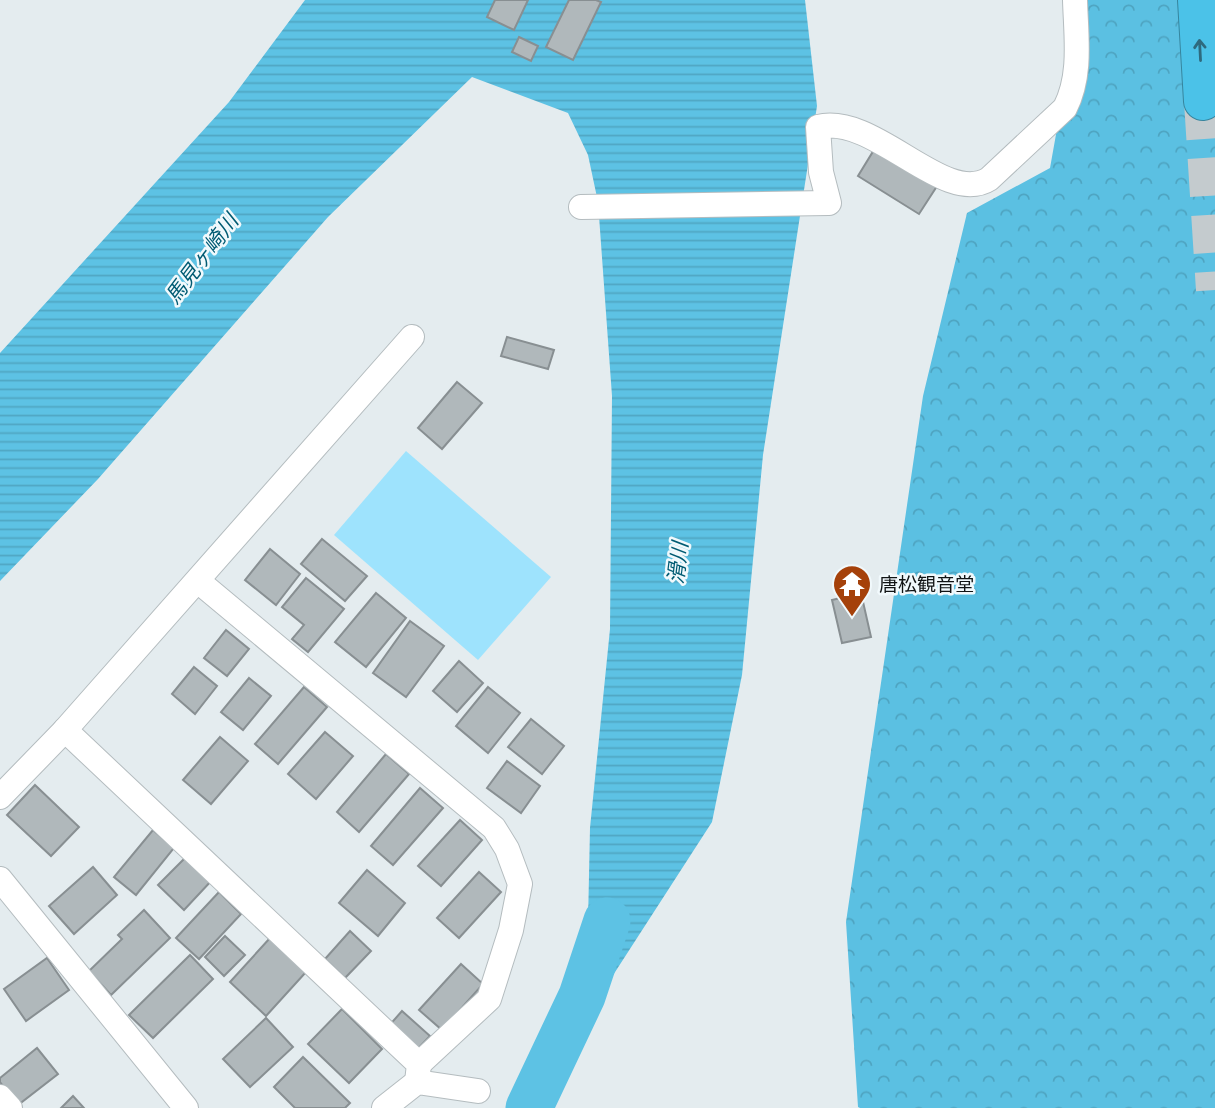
<svg xmlns="http://www.w3.org/2000/svg" width="1215" height="1108" viewBox="0 0 1215 1108" font-family="'PT Sans Narrow','Noto Sans JP',sans-serif">
  <style>
    .forest { fill: url(#forest-crowns) }
    .garden { fill: #9ee3fd }
    .water { fill: url(#water-rules) }
    .lines { fill: none; stroke-linecap: round; stroke-linejoin: round }
    .river { stroke: #5dc2e4; stroke-width: 47 }
    .building { fill: #b0b8bb; stroke: #888f92; stroke-width: 2 }
    .motorway-tunnel { stroke: #c4cbce; stroke-width: 38; stroke-dasharray: 38 19; stroke-linecap: butt }
    .minor-casing { stroke: #b4bcbf; stroke-width: 26 }
    .motorway-casing { stroke: #36859e; stroke-width: 40 }
    .minor { stroke: #fff; stroke-width: 24 }
    .motorway { stroke: #4bc2e8; stroke-width: 38 }
    .oneway { stroke: #2e6a7e }
    .labels { text-anchor: middle; stroke-width: 5; stroke-linejoin: round; paint-order: stroke }
    .poi-label { font-size: 19px; fill: #101314; stroke: #f1f9fc; text-anchor: start }
    .water-label { font-size: 21px; font-style: italic; fill: #015b73; stroke: #f1f9fc }
  </style>
  <defs>
    <pattern id="forest-crowns" width="20" height="18" patternUnits="userSpaceOnUse" patternTransform="scale(1.75)"><rect width="20" height="18" fill="#5bc0e2"/><path d="M2 6a3 3 0 1 1 6 0M12 15a3 3 0 1 1 6 0" fill="none" stroke="#4ea4c1"/></pattern>
    <pattern id="water-rules" width="6" height="5" patternUnits="userSpaceOnUse" patternTransform="scale(1.75)"><rect width="6" height="5" fill="#5dc2e4"/><path d="M0 2.5h6" fill="none" stroke="#50a6c3"/></pattern>
  </defs>
  <rect width="100%" height="100%" fill="#e4ecef"/>
  <!-- forest -->
  <path class="forest" d="M 1080,0 L 1215,0 L 1215,1108 L 860,1108 L 858,1107 L 846,922 L 923,396 L 967,213 L 1050,168 Z"/>
  <!-- garden -->
  <path class="garden" d="M 406,451 L 551,577 L 478,660 L 334,535 Z"/>
  <!-- water -->
  <path class="water" d="M 305,0 L 805,0 L 817,106 L 763,455 L 742,675 L 712,822 L 586,1017 L 590,828 L 610,629 L 612,396 L 598,202 L 588,155 L 568,113 L 472,77 L 328,217 L 98,479 L 0,581 L 0,353 L 229,102 Z"/>
  <g class="lines">
    <!-- river -->
    <path class="river" d="M 529,1108 L 582,996 L 607,921"/>
  </g>
  <!-- building -->
  <g class="building">
    <path d="M 495,0 L 528,0 L 514,30 L 487,17 Z"/>
    <path d="M 569,0 L 596,0 L 601,2 L 573,60 L 546,47 Z"/>
    <path d="M 519,37 L 538,46 L 531,61 L 512,52 Z"/>
    <path d="M 877,145 L 939,183 L 919,214 L 858,176 Z"/>
    <path d="M 507,337 L 554,350 L 548,369 L 501,356 Z"/>
    <path d="M 457,382 L 482,403 L 442,449 L 418,428 Z"/>
    <path d="M 322,539 L 367,576 L 345,601 L 301,564 Z"/>
    <path d="M 270,549 L 300,574 L 276,605 L 245,580 Z"/>
    <path d="M 306,578 L 344,609 L 308,652 L 292,639 L 304,625 L 282,607 Z"/>
    <path d="M 376,593 L 406,618 L 366,667 L 335,642 Z"/>
    <path d="M 861,593 L 871,637 L 842,643 L 832,600 Z"/>
    <path d="M 410,621 L 444,646 L 406,697 L 373,673 Z"/>
    <path d="M 226,630 L 249,649 L 227,676 L 204,658 Z"/>
    <path d="M 459,661 L 483,683 L 457,712 L 433,691 Z"/>
    <path d="M 194,667 L 217,686 L 195,714 L 172,694 Z"/>
    <path d="M 249,678 L 271,696 L 243,730 L 221,712 Z"/>
    <path d="M 304,687 L 327,707 L 278,764 L 255,744 Z"/>
    <path d="M 488,687 L 520,713 L 488,753 L 456,726 Z"/>
    <path d="M 531,719 L 564,746 L 542,774 L 508,747 Z"/>
    <path d="M 325,732 L 353,756 L 316,799 L 288,774 Z"/>
    <path d="M 220,737 L 248,761 L 211,804 L 183,780 Z"/>
    <path d="M 386,754 L 409,774 L 359,832 L 337,812 Z"/>
    <path d="M 507,761 L 540,786 L 521,813 L 487,788 Z"/>
    <path d="M 35,785 L 79,827 L 51,856 L 7,815 Z"/>
    <path d="M 420,788 L 443,808 L 393,865 L 371,846 Z"/>
    <path d="M 460,820 L 482,840 L 441,886 L 418,866 Z"/>
    <path d="M 153,830 L 174,848 L 136,895 L 114,877 Z"/>
    <path d="M 188,855 L 213,879 L 184,910 L 158,885 Z"/>
    <path d="M 93,867 L 117,895 L 74,934 L 49,906 Z"/>
    <path d="M 367,870 L 405,903 L 378,936 L 339,903 Z"/>
    <path d="M 479,872 L 501,892 L 459,938 L 437,918 Z"/>
    <path d="M 219,892 L 241,914 L 199,959 L 176,938 Z"/>
    <path d="M 144,910 L 170,938 L 111,995 L 89,971 L 122,939 L 118,935 Z"/>
    <path d="M 350,931 L 371,951 L 345,978 L 325,959 Z"/>
    <path d="M 225,936 L 245,955 L 224,976 L 205,957 Z"/>
    <path d="M 270,938 L 306,972 L 266,1016 L 230,982 Z"/>
    <path d="M 190,955 L 213,979 L 153,1038 L 129,1015 Z"/>
    <path d="M 47,958 L 69,990 L 26,1021 L 4,989 Z"/>
    <path d="M 461,964 L 483,984 L 442,1030 L 419,1010 Z"/>
    <path d="M 342,1009 L 382,1049 L 349,1083 L 308,1044 Z"/>
    <path d="M 402,1011 L 430,1036 L 414,1053 L 387,1028 Z"/>
    <path d="M 266,1018 L 293,1047 L 250,1087 L 223,1059 Z"/>
    <path d="M 37,1048 L 58,1074 L 18,1105 L 0,1082 L 0,1078 Z"/>
    <path d="M 303,1057 L 350,1103 L 345,1108 L 295,1108 L 274,1087 Z"/>
    <path d="M 73,1096 L 84,1108 L 61,1108 Z"/>
  </g>
  <g class="lines">
    <!-- motorway-tunnel -->
    <path class="motorway-tunnel" d="M 1203,101 L 1215,290"/>
    <defs>
      <g id="minor">
        <path d="M 581,207 L 829,203 L 821,172 L 818,127 C 875,113 944,207 989,179 L 1065,108 C 1082,75 1076,36 1075,0"/>
        <path d="M 198,581 L 494,828 L 507,849 L 520,884 L 511,930 L 489,999 L 419,1064"/>
        <path d="M 65,730 L 419,1064 L 417,1082"/>
        <path d="M 0,797 L 65,730 L 412,337"/>
        <path d="M 0,879 L 186,1108"/>
        <path d="M 0,1097 L 10,1108"/>
        <path d="M 384,1108 L 417,1082 L 478,1091"/>
      </g>
      <path id="motorway" d="M 1197,0 L 1203,101"/>
    </defs>
    <!-- minor casing -->
    <use href="#minor" class="minor-casing"/>
    <!-- motorway casing -->
    <use href="#motorway" class="motorway-casing"/>
    <!-- minor -->
    <use href="#minor" class="minor"/>
    <!-- motorway -->
    <use href="#motorway" class="motorway"/>
  </g>
  <!-- one-way arrows -->
  <defs><path id="oneway-shaft" d="M-6 0H5M1.5-3L5.5 0L1.5 3" fill="none" stroke-width="1.6" stroke-linecap="round" stroke-linejoin="round" transform="scale(1.75)"/></defs>
  <use class="oneway" href="#oneway-shaft" transform="translate(1200 50) rotate(-93)"/>
  <!-- icons -->
  <defs>
    <symbol id="temple-pin" viewBox="-11 -11 22 30"><path d="M0 17L-7.5 6A9.5 9.5 0 1 1 7.5 6Z" fill="#a5410a" stroke="#f1f9fc"/><path d="M0-6L5-2H3V0L6.5 2.5H4V6H1.5V3h-3V6H-4V2.5H-6.5L-3 0V-2H-5Z" fill="#fff"/></symbol>
  </defs>
  <g fill-rule="evenodd">
    <use href="#temple-pin" x="830" y="562" width="44" height="60"/>
  </g>
  <g class="labels">
    <!-- poi labels -->
    <g class="poi-label">
      <text x="879" y="591">唐松観音堂</text>
    </g>
    <!-- water labels -->
    <g class="water-label">
      <text transform="translate(202 259) rotate(-53)" y="7">馬見ヶ崎川</text>
      <text transform="translate(678 563) rotate(-83)" y="7">滑川</text>
    </g>
  </g>
</svg>
